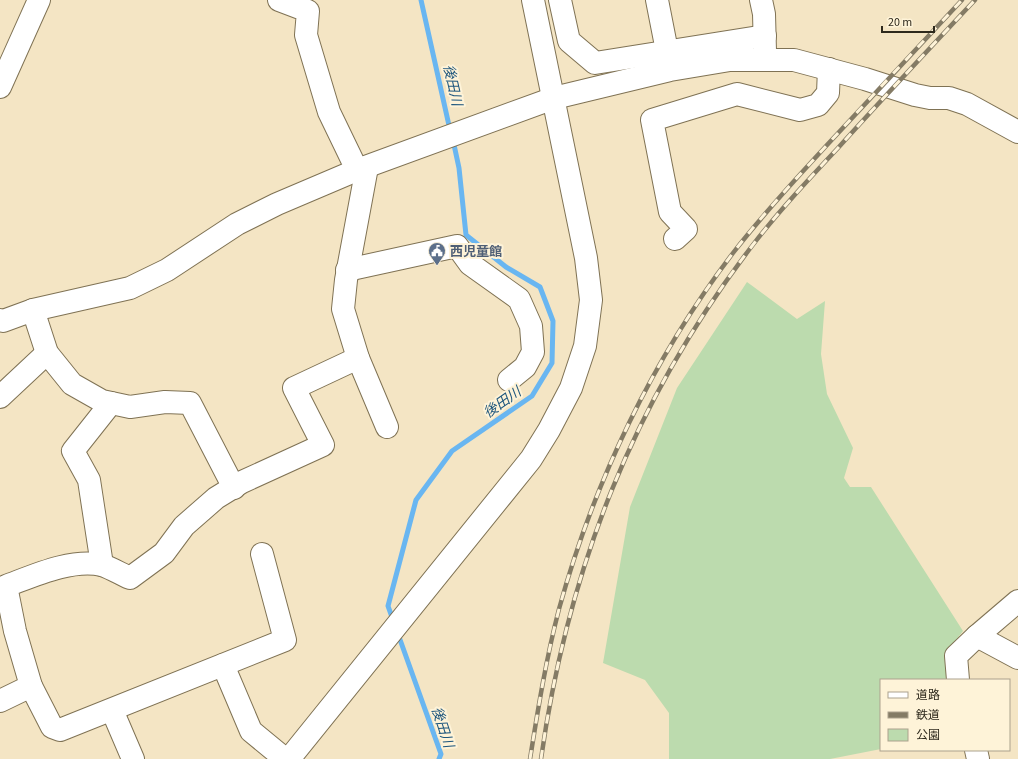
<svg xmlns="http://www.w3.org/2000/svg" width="1018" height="759" viewBox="0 0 1018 759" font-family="'Source Sans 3','Noto Sans JP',sans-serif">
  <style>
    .green { fill: #bcdbae }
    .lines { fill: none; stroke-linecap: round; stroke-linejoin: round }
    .stream { stroke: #69b6f1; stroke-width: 5 }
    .minor-casing { stroke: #7f7254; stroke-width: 24 }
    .minor { stroke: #fff; stroke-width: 22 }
    .rail-casing { stroke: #847b65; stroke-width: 4.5 }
    .rail { stroke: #fef3d8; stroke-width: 3; stroke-dasharray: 9; stroke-linecap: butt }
    .labels { text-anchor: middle; stroke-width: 4; stroke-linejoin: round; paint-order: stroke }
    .service-label { font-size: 13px; font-weight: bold; fill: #4e5e75; stroke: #fef3d8; text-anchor: start }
    .water-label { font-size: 14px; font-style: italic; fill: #1e567d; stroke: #fef3d8 }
  </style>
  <rect width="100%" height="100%" fill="#f4e5c4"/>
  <!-- green -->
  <path class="green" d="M 747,282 L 797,319 L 825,301 L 821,354 L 827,394 L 853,448 L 844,478 L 850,487 L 871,487 L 963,631 L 948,650 L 951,680 L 881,680 L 881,749 L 830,759 L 669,759 L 669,713 L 645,680 L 603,663 L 630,507 L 677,388 Z"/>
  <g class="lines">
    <!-- stream -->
    <g class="stream">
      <path d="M 421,0 L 450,130"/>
      <path d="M 393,620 L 388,606 L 416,500 L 452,451 L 532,396 L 552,363 L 553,321 L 540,287 L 506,267 L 466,235 L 459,168 L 453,140"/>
      <path d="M 398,634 L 441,754 L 439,759"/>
    </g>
    <defs>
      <g id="minor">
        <path d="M 279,0 L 308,11 L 306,35 L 329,112 L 357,170"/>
        <path d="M 560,0 L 569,41 L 595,63 L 765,36"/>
        <path d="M 657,0 L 667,51"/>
        <path d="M 761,0 L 764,14 L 765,51"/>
        <path d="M 0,87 L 39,0"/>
        <path d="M 367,167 L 346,280 L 343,309 L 358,358 L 387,427"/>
        <path d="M 675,239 L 686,229 L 670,212 L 652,120 L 737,94 L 800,110 L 818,105 L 828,93 L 829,69"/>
        <path d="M 347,270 L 457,246 L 470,264 L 519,299 L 531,326 L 533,352 L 525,367 L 509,380"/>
        <path d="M 33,310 L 47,353 L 72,384 L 102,401 L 130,407 L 165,402 L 190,403 L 234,488"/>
        <path d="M 0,320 L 3,321 L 33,310 L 130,288 L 167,270 L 237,224 L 277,204 L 357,170 L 554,98 L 670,70 L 730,60 L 794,60 L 865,79 L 915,95 L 930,98 L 949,98 L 967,104 L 1018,132"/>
        <path d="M 0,397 L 47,353"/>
        <path d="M 102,565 L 89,480 L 73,451 L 111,403"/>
        <path d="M 977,636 L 1018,601"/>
        <path d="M 223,665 L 251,731 L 285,759"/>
        <path d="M 958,680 L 956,656 L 977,636 L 1018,658"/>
        <path d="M 31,686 L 15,631 L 6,586 C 33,576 72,558 102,565 C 111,568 121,574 130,578 L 164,553 L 184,526 L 216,498 L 242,482 L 323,445 L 294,388 L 358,358"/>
        <path d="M 0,701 L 31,686 L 52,727 L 60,730 L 285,640 L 262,554"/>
        <path d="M 112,710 L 133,759"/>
        <path d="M 976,750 L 978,759"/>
        <path d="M 289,759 L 531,459 L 549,430 L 571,388 L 585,346 L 591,300 L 586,258 L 533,0"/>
      </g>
    </defs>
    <!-- minor casing -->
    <use href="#minor" class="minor-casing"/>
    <!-- minor -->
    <use href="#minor" class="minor"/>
    <defs>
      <g id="rail">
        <path d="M 530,759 C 538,709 546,659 559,609 C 594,482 653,358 733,253 C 762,215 795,180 827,145 C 872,96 917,48 962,0"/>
        <path d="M 541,759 C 568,568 634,400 752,246 C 778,212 808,180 838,148 C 883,98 929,49 975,0"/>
      </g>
    </defs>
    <!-- rail casing -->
    <use href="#rail" class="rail-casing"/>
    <!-- rail -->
    <use href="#rail" class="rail"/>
  </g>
  <!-- icons -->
  <defs>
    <symbol id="civic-pin" viewBox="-11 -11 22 30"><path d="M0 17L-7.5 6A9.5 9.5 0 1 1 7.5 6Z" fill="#5c6f8a" stroke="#fef3d8"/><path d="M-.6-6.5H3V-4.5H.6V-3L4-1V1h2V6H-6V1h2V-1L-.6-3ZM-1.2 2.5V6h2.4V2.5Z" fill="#fff"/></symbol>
  </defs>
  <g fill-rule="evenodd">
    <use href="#civic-pin" x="427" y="241" width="20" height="27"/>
  </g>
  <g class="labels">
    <!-- service labels -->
    <g class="service-label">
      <text x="450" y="256">西児童館</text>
    </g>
    <!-- water labels -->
    <g class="water-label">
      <text transform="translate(453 85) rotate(77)" y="5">後田川</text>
      <text transform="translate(502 402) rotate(-35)" y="5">後田川</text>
      <text transform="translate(443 727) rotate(72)" y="5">後田川</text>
    </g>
  </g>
  <!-- legend -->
  <rect x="880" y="679" width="130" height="72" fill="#fef3d8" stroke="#aba28d"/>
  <rect x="888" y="692" width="20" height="6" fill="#ffffff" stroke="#aba28d"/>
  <text x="916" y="699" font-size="12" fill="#2e291c">道路</text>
  <rect x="888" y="712" width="20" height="6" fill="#847b65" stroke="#aba28d"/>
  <text x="916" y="719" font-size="12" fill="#2e291c">鉄道</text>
  <rect x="888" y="729" width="20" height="12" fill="#bcdbae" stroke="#aba28d"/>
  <text x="916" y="739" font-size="12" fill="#2e291c">公園</text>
  <!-- scale -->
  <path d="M882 26v6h52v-6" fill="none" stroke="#2e291c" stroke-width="2"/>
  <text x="888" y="26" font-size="12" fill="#2e291c" stroke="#fef3d8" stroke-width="3" paint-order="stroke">20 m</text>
</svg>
